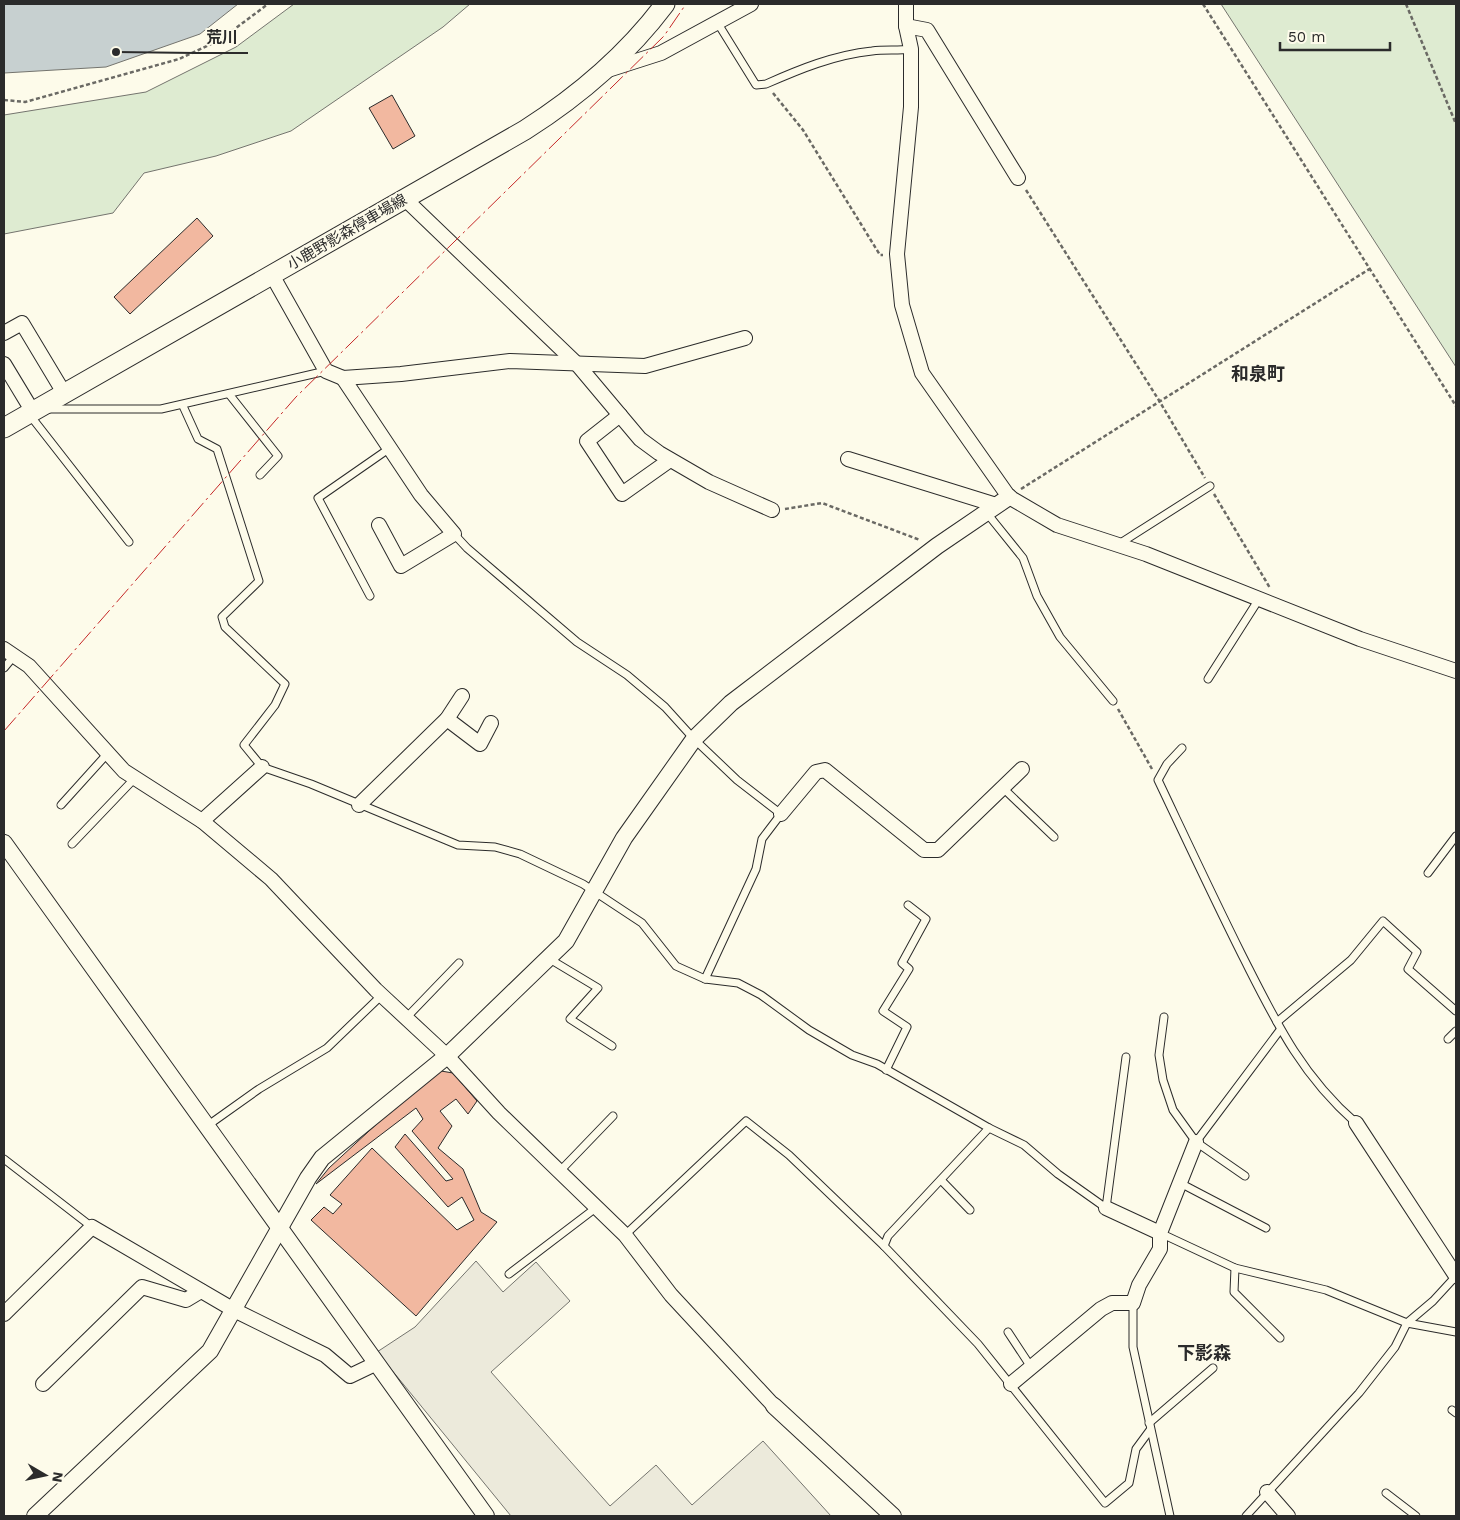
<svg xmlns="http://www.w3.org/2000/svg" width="1460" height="1520" viewBox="0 0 1460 1520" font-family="'Work Sans','Noto Sans JP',sans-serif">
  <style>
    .green { fill: #deebd1; stroke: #74746e }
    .parking { fill: #eceadb; stroke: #74746e }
    .water { fill: #c7d0d0; stroke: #74746e }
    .building { fill: #f2b8a0; stroke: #2b2b2b }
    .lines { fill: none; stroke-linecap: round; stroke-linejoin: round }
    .service-casing { stroke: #2b2b2b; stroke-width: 9 }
    .minor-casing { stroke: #2b2b2b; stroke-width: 16 }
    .tertiary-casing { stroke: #2b2b2b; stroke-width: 18 }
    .secondary-casing { stroke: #2b2b2b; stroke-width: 21 }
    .path { stroke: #6a6964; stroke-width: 2.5; stroke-dasharray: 4 2.5; stroke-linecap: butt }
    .service { stroke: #fdfbea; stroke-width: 7 }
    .minor { stroke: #fdfbea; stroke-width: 14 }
    .tertiary { stroke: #fdfbea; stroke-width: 16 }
    .secondary { stroke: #fdfbea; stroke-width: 19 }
    .power { stroke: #c62828; stroke-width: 1; stroke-dasharray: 18 4 2.5 4; stroke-linecap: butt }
    .labels { text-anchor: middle; stroke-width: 4; stroke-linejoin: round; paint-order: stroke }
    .street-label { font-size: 15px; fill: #2b2b2b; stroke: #fdfbea }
    .quarter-label { font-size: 18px; font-weight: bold; fill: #2b2b2b; stroke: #fdfbea }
    .leader { fill: none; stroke: #2b2b2b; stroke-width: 2 }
    .callout-dot { fill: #2b2b2b; stroke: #fdfbea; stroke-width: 2 }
    .callout-label { font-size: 16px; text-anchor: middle; font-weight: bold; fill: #2b2b2b; stroke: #fdfbea; stroke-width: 4; stroke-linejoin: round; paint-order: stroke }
  </style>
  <rect width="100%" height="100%" fill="#fdfbea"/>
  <!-- green -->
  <g class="green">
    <path d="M 294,4 L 470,4 L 443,27 L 291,131 L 216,156 L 144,173 L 113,213 L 4,234 L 4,115 L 146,92 L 236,47 Z"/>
    <path d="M 1221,4 L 1456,4 L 1456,367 Z"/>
  </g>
  <!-- parking -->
  <path class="parking" d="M 476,1261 L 503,1292 L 536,1262 L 570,1301 L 491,1372 L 610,1506 L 656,1465 L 692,1505 L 763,1441 L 831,1516 L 511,1516 L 377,1352 L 415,1327 Z"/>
  <!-- water -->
  <path class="water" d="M 4,4 L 238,4 L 200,34 L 106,67 L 4,73 Z"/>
  <!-- building -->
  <g class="building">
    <path d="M 392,95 L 415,136 L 393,149 L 369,108 Z"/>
    <path d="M 197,218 L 213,236 L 130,314 L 114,297 Z"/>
    <path d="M 435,1070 L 453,1073 L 477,1101 L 468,1114 L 456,1099 L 440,1111 L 452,1126 L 438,1148 L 463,1169 L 481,1212 L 497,1222 L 416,1316 L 311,1220 L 324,1207 L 333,1214 L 342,1204 L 330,1195 L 372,1148 L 457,1230 L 474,1220 L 462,1197 L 448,1207 L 395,1147 L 405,1134 L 446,1181 L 453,1179 L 412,1131 L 423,1119 L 416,1108 L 316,1184 L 329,1168 Z"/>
  </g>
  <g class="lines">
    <defs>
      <g id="service">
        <path d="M 717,22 L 756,85 L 766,84 C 800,69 834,55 872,51 C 885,49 898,51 911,49"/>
        <path d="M 229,394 L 278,456 L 260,475"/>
        <path d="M 183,406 L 198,439 L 217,449 L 259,581 L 222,617 L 225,627 L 285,684 L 275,705 L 244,745 L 262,767 L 311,784 L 458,845 L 495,847 L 520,854 L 583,884 L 642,923 L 676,966 L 705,979 L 738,983 L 761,995 L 809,1030 L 852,1055 L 877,1064 L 989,1128 L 1024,1145 L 1058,1174 L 1106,1208 L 1126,1057"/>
        <path d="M 46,409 L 161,409 L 326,371"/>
        <path d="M 29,414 L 129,542"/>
        <path d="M 986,512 L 1023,558 L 1037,596 L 1060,637 L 1113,701"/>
        <path d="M 454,534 L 467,548 L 577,642 L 627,675 L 665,707 L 694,739 L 737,780 L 781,814 L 762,839 L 756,869 L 705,979"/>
        <path d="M 1119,544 L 1210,486"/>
        <path d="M 370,596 L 318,498 L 390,448"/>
        <path d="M 4,668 L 14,656"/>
        <path d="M 1208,679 L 1259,599"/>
        <path d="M 1182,748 L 1167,764 L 1158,780 C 1186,839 1213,897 1242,955 C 1275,1020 1300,1074 1356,1123"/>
        <path d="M 1003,788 L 1054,837"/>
        <path d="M 61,805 L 108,753"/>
        <path d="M 72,844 L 135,778"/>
        <path d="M 1428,873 L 1456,836"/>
        <path d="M 548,958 L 598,988 L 570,1019 L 612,1046"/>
        <path d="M 407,1017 L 459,963"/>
        <path d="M 1164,1017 L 1159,1055 L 1163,1080 L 1173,1110 L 1196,1142 L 1245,1176"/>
        <path d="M 1277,1022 L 1351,960 L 1383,921 L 1417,952 L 1408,969 L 1456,1011"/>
        <path d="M 1448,1039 L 1456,1031"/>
        <path d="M 886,1070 L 907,1027 L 883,1011 L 909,969 L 902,963 L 926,919 L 908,905"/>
        <path d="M 207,1126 L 259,1089 L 327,1048 L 382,995"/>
        <path d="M 1196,1142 L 1280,1030"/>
        <path d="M 4,1159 L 92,1227"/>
        <path d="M 560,1171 L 613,1116"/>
        <path d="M 941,1180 L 970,1210"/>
        <path d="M 1180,1183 L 1266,1228"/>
        <path d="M 1160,1233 L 1235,1268 L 1326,1290 L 1407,1323 L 1456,1332"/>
        <path d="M 625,1235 L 746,1121 L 789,1155 L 884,1246 L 888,1236 L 989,1128"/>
        <path d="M 884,1246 L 978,1344 L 1105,1503 L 1129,1483 L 1136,1449 L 1150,1430"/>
        <path d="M 1235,1268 L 1234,1292 L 1280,1338"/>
        <path d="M 509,1274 L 597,1207"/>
        <path d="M 1133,1303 L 1133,1347 L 1170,1516"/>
        <path d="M 1008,1332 L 1031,1367"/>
        <path d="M 1452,1410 L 1456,1413"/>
        <path d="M 1149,1423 L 1213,1368"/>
        <path d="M 1386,1493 L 1416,1516"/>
        <path d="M 1246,1516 L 1359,1393 L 1395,1347 L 1407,1323 L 1433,1301 L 1456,1276"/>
      </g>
      <g id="minor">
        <path d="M 906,4 L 906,26 L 911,49 L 911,107 L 897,254 L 902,305 L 922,373 L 1009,497 L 1057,525 L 1146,554 L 1360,639 L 1456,671"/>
        <path d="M 906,26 L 927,30 L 1018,178"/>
        <path d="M 608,70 L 661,53 L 751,4"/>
        <path d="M 404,198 L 577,364 L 640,439 L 659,453 L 709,482 L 772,510"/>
        <path d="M 272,275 L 326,371 L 343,378 L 401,374 L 510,361 L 645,366 L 745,338"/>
        <path d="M 4,333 L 22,323 L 64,393"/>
        <path d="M 4,364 L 33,412"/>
        <path d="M 343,378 L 421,495 L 454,534 L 401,566 L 379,525"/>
        <path d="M 620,415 L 587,441 L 622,494 L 670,460"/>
        <path d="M 848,459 L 996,505"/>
        <path d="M 4,649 L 29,666 L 124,771 L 202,821 L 271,879 L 376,990 L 447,1056 L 499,1113 L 625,1235 L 671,1295 L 774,1406"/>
        <path d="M 447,719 L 480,744 L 491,723"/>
        <path d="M 359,805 L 447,719 L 462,696"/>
        <path d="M 781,814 L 816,772 L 825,770 L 924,850 L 938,850 L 1022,769"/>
        <path d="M 202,821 L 262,767"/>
        <path d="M 1356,1123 L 1456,1276"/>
        <path d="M 1106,1208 L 1160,1233"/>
        <path d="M 4,1314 L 92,1227 L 234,1310 L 325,1355 L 350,1376 L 375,1364"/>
        <path d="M 43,1384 L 142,1287 L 186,1300 L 201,1291"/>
        <path d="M 1011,1384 L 1101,1309 L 1112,1303 L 1133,1303 L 1139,1285 L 1160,1249 L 1160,1233 L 1196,1142"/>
        <path d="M 1267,1492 L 1288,1516"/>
      </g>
      <g id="tertiary">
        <path d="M 4,843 L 486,1516"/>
        <path d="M 774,1406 L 893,1516"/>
        <path d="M 35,1516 L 210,1351 L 308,1178 L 322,1158 L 447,1056 L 566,941 L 624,838 L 694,739 L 731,703 L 937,546 L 1009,497"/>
      </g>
      <path id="secondary" d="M 4,428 L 525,130 C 580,95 626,56 665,4"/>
    </defs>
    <!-- service casing -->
    <use href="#service" class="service-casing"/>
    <!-- minor casing -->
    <use href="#minor" class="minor-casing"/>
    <!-- tertiary casing -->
    <use href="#tertiary" class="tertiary-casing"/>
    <!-- secondary casing -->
    <use href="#secondary" class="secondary-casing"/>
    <!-- path -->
    <g class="path">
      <path d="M 1203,4 L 1456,406"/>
      <path d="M 1406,4 L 1456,124"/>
      <path d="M 773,93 L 803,130 L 880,255 L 883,255"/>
      <path d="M 4,100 L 25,102 L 179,59 L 220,40 L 268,4"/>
      <path d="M 1026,190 L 1160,402 L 1205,478"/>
      <path d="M 1021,489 L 1371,268"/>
      <path d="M 1214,494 L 1270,588"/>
      <path d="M 785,509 L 822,503 L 920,540"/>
      <path d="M 1118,709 L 1152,769"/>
    </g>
    <!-- service -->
    <use href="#service" class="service"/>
    <!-- minor -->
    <use href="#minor" class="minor"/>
    <!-- tertiary -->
    <use href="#tertiary" class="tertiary"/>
    <!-- secondary -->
    <use href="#secondary" class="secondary"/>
    <!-- power -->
    <path class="power" d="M 4,731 L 296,397 L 664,36 L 686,4"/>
  </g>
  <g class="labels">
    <!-- street labels -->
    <g class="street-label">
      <text transform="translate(347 232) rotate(-30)" y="5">小鹿野影森停車場線</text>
    </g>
    <!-- quarter labels -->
    <g class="quarter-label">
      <text x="1258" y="380">和泉町</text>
      <text x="1204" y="1359">下影森</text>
    </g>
  </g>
  <!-- callouts -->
  <path class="leader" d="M116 52L196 53H248"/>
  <circle class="callout-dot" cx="116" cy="52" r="5"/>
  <g class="callout-label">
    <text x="222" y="43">荒川</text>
  </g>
  <!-- border -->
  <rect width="1460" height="1520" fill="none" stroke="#2b2b2b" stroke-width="10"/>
  <!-- north arrow -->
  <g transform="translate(45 1475) rotate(99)" stroke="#fdfbea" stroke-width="4" paint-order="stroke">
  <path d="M0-4L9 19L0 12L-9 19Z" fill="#2b2b2b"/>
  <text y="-8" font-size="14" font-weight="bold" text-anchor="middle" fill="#2b2b2b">N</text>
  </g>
  <!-- scale -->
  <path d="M1280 42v8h110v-8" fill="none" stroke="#2b2b2b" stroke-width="2.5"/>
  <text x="1288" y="42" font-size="15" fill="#2b2b2b" stroke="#fdfbea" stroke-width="4" paint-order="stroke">50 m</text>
</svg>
